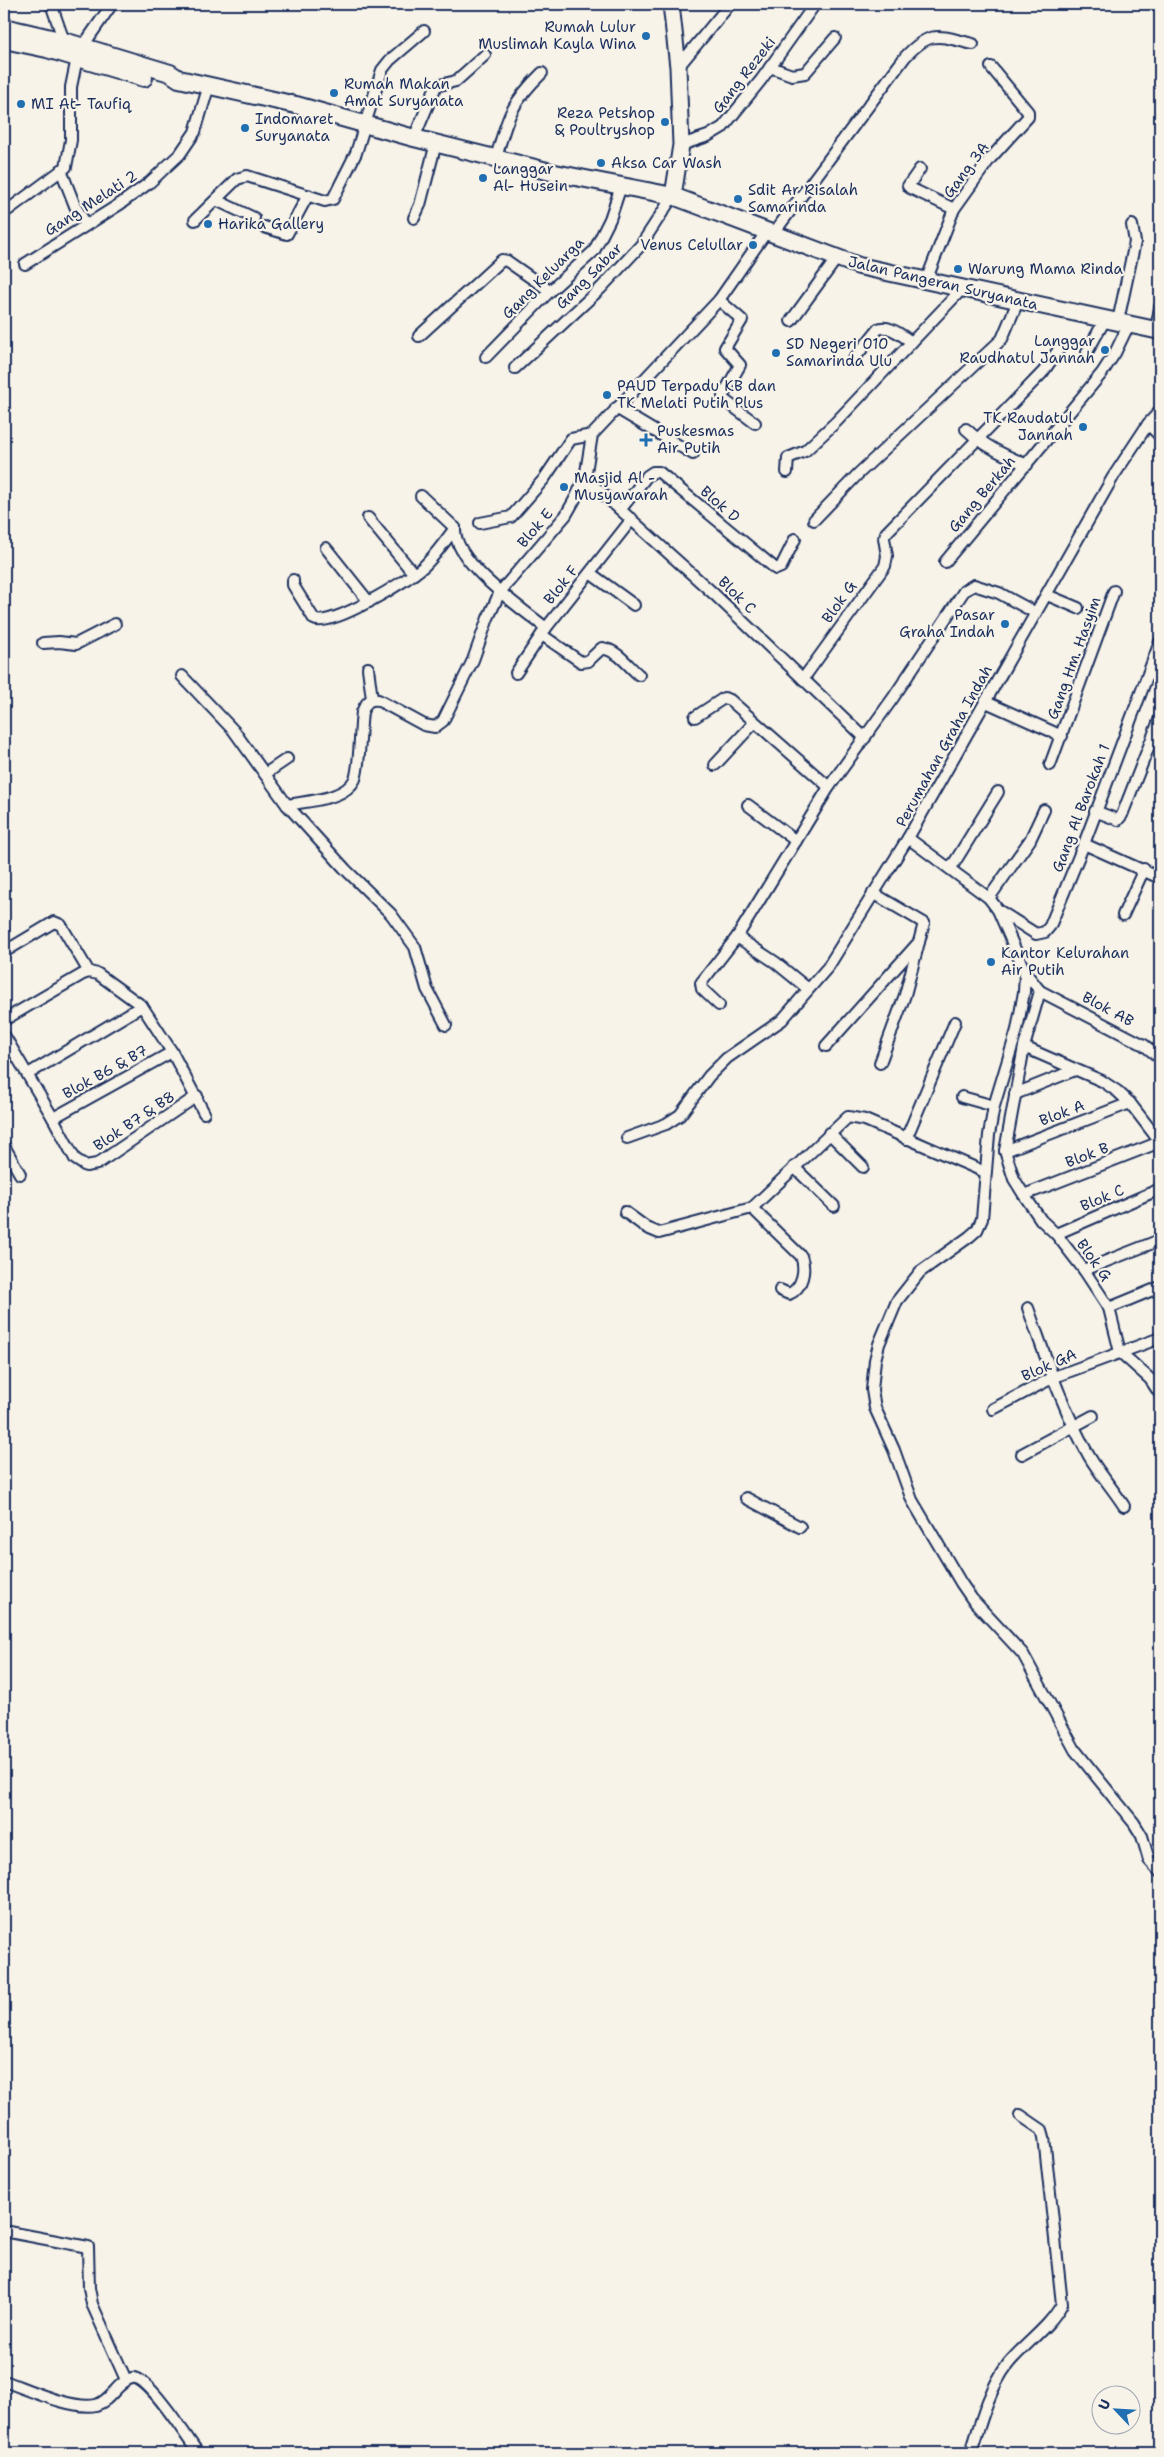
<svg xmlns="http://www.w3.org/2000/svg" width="1164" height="2457" viewBox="0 0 1164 2457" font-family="'Shantell Sans',sans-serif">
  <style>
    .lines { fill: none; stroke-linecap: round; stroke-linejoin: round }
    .minor-casing { stroke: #1b2f5e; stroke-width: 14 }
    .secondary-casing { stroke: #1b2f5e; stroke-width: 19 }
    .primary-casing { stroke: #1b2f5e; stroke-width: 20 }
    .minor { stroke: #f7f3e8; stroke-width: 10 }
    .secondary { stroke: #f7f3e8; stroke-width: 15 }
    .primary { stroke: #f7f3e8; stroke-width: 16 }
    .poi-dot { fill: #1f6fb2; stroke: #f7f3e8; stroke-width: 2 }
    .labels { text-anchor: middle; stroke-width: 4.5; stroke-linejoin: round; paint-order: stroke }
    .poi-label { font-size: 15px; fill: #1b2f5e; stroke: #f7f3e8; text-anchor: start }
    .street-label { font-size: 15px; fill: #1b2f5e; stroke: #f7f3e8 }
  </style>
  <rect width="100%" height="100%" fill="#f7f3e8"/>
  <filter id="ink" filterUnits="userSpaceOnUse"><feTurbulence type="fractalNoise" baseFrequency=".02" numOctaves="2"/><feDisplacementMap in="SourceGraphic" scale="10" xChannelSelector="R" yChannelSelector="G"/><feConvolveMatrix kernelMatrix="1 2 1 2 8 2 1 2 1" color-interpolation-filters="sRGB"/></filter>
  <g filter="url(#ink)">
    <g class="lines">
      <defs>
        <g id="minor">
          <path d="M 51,4 L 64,41"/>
          <path d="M 83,46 L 112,4"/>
          <path d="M 678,67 L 730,4"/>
          <path d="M 770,67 L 792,75 L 805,73 L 835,38"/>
          <path d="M 414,138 L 436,86 L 456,81 L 485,55"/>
          <path d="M 681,145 L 708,136 L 723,127 L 761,80 L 815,4"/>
          <path d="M 496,158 C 507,118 511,103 542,73"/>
          <path d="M 920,169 L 908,186 L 910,188 L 954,209"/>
          <path d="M 61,170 L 75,206 L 86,224"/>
          <path d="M 216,200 L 254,218"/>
          <path d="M 4,213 L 66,167 L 71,140 L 71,87 L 77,58"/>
          <path d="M 414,218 L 420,205 L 436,143"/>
          <path d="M 195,220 L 237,179 L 247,176 L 325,201 L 333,199 L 356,153 L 382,70 L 390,60 L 424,31"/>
          <path d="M 264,227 L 287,234 L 308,195"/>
          <path d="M 773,234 L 905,57 C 931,29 939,36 973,44"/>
          <path d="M 25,264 L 120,204 L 149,183 L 180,154 L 195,132 L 209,85"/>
          <path d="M 926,281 L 954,209 L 989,160 L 1028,117 L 1028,112 L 991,67"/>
          <path d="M 719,300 L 742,320 L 725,348 L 740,365 L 723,395 L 723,399 L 755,423"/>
          <path d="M 791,321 L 837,258"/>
          <path d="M 1118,321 L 1135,242 L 1132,225"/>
          <path d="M 1156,330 L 1160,307"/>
          <path d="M 419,336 L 502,260 L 507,261 L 550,291"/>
          <path d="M 1087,352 L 1106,318"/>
          <path d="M 486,357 L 550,291 L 594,251 L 610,219 L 621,186"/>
          <path d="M 854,359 L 878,329 C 889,324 902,336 912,342"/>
          <path d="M 515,368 L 601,288 L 641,245 L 673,196"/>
          <path d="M 616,408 L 693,454"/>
          <path d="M 1148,424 L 1160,436"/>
          <path d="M 966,429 C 984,446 1004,455 1027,465"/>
          <path d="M 787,472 L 788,458 L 805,451 L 836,422 L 963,288"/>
          <path d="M 585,478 L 714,594 L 865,738"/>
          <path d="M 421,496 L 455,528"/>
          <path d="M 621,509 L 647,476 L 653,472 L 659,472 L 776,569 L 781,567 L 795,539"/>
          <path d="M 368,518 L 414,574"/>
          <path d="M 814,520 L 858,474 L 1002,339 L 1018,301"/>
          <path d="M 480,523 L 511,517 L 544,479 L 571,439 L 592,435"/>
          <path d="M 455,528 C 453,562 521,608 546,628"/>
          <path d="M 886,533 L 1043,372 L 1059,349"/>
          <path d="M 326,548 L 369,602"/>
          <path d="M 945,562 L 1102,373 L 1115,353 L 1129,324"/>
          <path d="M 590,573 L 634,605"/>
          <path d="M 293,580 L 293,585 L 314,619 C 330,629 408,580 423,567 C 435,556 445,541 455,528"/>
          <path d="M 1047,595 L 1078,608"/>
          <path d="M 542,635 L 581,662 L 588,661 L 602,648 C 619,651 627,665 639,675"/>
          <path d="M 43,643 L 59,642 L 76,644 L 115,624"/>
          <path d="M 368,668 L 372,699"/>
          <path d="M 516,673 L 546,628 L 632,519"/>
          <path d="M 182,676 L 234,731 L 287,805 L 346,870 L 391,914 L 415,947 L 427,989 L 446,1025"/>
          <path d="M 803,679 L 885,566 L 887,556 L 884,538"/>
          <path d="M 986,702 L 1062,736"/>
          <path d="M 695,717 L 724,698 L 730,700 L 829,787"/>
          <path d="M 715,765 L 754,723"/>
          <path d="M 1050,765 L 1114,591"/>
          <path d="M 265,774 L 287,759"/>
          <path d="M 287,805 C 307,801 345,800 355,779 C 360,766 360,727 362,712 C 366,703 368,699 378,700 L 424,725 L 435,727 L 443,721 L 473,660 L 488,618 L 500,592 L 566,515 L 575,499 L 585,478 L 592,435 L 719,300 L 767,231"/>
          <path d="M 748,805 L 796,841"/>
          <path d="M 1095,811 L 1118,820 L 1122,815 L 1160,718"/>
          <path d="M 1084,844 L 1160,878"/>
          <path d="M 951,868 L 998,792"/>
          <path d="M 873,893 L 924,923 L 905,995 L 880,1063"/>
          <path d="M 989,898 L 1030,840 L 1044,810"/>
          <path d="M 998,910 L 1036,934 L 1045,932 L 1050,926 L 1084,844 L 1160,642"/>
          <path d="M 1123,915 L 1144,869"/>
          <path d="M 737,937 L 775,962 L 807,988"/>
          <path d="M 4,952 L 54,922 L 61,925 L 89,972"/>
          <path d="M 1025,972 L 1024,992 L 1017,1030 L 994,1106 L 989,1135 L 982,1219 L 977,1230 L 969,1237 L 920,1272 L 897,1301 L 879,1344 L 875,1360 L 872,1390 L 875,1408 L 894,1450 L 912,1500 L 961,1583 L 972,1599 L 1023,1654 L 1075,1750 L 1134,1823 L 1142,1836 L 1149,1860 L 1160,1872"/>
          <path d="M 1040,991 L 1144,1045 L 1160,1058"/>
          <path d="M 719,1005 L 702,989 L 701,983 L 737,937 L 829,787 L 893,698 L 964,591 L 974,585 L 999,593 L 1036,613"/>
          <path d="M 4,1020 L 83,974 L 89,972 L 98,974 L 142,1006 L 172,1052 L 204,1113"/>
          <path d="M 4,1035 L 53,1118 L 75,1159 L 86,1166 L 97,1164 L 197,1096"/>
          <path d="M 826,1046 L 919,942"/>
          <path d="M 1024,1047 L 1102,1081 L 1117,1091 L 1130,1103 L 1160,1142"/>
          <path d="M 28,1074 L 142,1006"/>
          <path d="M 1015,1094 L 1075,1070"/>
          <path d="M 962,1097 L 994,1106"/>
          <path d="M 53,1118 L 172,1052"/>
          <path d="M 829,1133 L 863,1167"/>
          <path d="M 627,1138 L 666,1124 L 680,1115 L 709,1076 L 727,1058 L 782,1020 L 828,967 L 908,838"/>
          <path d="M 906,1139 L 955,1022"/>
          <path d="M 4,1146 L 20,1174"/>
          <path d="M 1005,1151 L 1130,1103"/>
          <path d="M 794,1167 L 834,1206"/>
          <path d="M 1024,1195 L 1160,1142"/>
          <path d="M 625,1212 L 647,1228 L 659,1233 L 752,1208"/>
          <path d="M 1056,1234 L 1160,1189"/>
          <path d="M 1084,1270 L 1160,1240"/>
          <path d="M 780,1290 L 789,1294 C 803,1288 806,1269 801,1256 L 752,1208 L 848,1117 L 865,1120 L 985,1172"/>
          <path d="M 1028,1308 C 1046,1358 1063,1410 1089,1456 C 1099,1473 1113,1489 1124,1506"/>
          <path d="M 1109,1308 L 1160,1287"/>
          <path d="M 1120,1352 L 1109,1308 L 1084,1270 L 1056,1234 L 1041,1220 L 1024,1195 L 1014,1179 L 1005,1151 L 1024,1047 L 1040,991 L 1025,972 L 998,910 L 989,898 L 908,838 L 1113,477 L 1148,424 L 1160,411"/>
          <path d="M 1120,1352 L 1150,1379 L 1160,1394"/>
          <path d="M 993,1409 L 1054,1377 L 1160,1338"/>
          <path d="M 1022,1454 L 1093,1416"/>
          <path d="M 746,1498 L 800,1527"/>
          <path d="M 4,2231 L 88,2247 L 89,2288 L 92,2304 L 126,2380"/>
          <path d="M 4,2381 C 27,2389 72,2410 96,2405 C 111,2401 117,2382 132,2378 C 147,2374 189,2440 198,2453"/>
          <path d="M 971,2453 C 980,2424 989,2389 1008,2364 C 1025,2343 1049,2328 1062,2304 L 1044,2137 L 1042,2130 L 1020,2115"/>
        </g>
        <path id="secondary" d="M 671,4 L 678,67 L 681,145 L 673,196"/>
        <g id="primary">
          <path d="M 4,27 L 64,41 L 170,73 L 179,79 L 296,105 L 414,138 L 555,173 L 673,196 L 859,266 L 1160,331"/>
          <path d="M 4,40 L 47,49 L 144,78"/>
        </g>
      </defs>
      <!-- minor casing -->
      <use href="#minor" class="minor-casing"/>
      <!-- secondary casing -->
      <use href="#secondary" class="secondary-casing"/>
      <!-- primary casing -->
      <use href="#primary" class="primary-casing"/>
      <!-- minor -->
      <use href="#minor" class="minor"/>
      <!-- secondary -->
      <use href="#secondary" class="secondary"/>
      <!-- primary -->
      <use href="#primary" class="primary"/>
    </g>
  </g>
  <!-- markers -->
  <g class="poi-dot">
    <circle cx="646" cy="36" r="5"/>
    <circle cx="334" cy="93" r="5"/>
    <circle cx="21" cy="104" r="5"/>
    <circle cx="665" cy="122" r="5"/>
    <circle cx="245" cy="128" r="5"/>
    <circle cx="601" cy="163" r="5"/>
    <circle cx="483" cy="178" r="5"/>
    <circle cx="738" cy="199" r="5"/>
    <circle cx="208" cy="224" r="5"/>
    <circle cx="753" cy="245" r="5"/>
    <circle cx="958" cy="269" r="5"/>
    <circle cx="1105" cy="350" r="5"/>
    <circle cx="776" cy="353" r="5"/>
    <circle cx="607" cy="395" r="5"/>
    <circle cx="1083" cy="427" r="5"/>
    <path d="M643.5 432.5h5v5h5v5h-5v5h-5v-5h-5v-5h5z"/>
    <circle cx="564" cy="487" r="5"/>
    <circle cx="1005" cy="624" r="5"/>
    <circle cx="991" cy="962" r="5"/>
  </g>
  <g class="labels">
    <!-- poi labels -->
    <g class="poi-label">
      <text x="636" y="32" text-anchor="end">Rumah Lulur<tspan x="636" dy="17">Muslimah Kayla Wina</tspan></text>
      <text x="344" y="89">Rumah Makan<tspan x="344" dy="17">Amat Suryanata</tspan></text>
      <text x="31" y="109">MI At- Taufiq</text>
      <text x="655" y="118" text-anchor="end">Reza Petshop<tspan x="655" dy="17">&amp; Poultryshop</tspan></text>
      <text x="255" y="124">Indomaret<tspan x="255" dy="17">Suryanata</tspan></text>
      <text x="611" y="168">Aksa Car Wash</text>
      <text x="493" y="174">Langgar<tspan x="493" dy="17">Al- Husein</tspan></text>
      <text x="748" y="195">Sdit Ar Risalah<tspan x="748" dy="17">Samarinda</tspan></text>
      <text x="218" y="229">Harika Gallery</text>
      <text x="743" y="250" text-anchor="end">Venus Celullar</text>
      <text x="968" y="274">Warung Mama Rinda</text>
      <text x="1095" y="346" text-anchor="end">Langgar<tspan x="1095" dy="17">Raudhatul Jannah</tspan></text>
      <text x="786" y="349">SD Negeri 010<tspan x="786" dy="17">Samarinda Ulu</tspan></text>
      <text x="617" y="391">PAUD Terpadu KB dan<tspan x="617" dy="17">TK Melati Putih Plus</tspan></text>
      <text x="1073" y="423" text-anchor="end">TK Raudatul<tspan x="1073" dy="17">Jannah</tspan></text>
      <text x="657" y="436">Puskesmas<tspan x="657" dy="17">Air Putih</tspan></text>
      <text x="574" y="483">Masjid Al -<tspan x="574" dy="17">Musyawarah</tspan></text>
      <text x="995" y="620" text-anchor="end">Pasar<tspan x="995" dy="17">Graha Indah</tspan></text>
      <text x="1001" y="958">Kantor Kelurahan<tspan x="1001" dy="17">Air Putih</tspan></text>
    </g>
    <!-- street labels -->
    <g class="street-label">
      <text transform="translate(744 75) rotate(-52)" y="5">Gang Rezeki</text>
      <text transform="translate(966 170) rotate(-53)" y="5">Gang 3A</text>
      <text transform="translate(91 203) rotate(-33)" y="5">Gang Melati 2</text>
      <text transform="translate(589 276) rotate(-45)" y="5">Gang Sabar</text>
      <text transform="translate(543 278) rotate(-45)" y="5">Gang Keluarga</text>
      <text transform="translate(943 283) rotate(13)" y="5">Jalan Pangeran Suryanata</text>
      <text transform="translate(982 494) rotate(-50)" y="5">Gang Berkah</text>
      <text transform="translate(720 504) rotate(41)" y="5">Blok D</text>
      <text transform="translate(535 528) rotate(-50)" y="5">Blok E</text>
      <text transform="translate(561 585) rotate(-51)" y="5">Blok F</text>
      <text transform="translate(737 595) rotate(44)" y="5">Blok C</text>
      <text transform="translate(839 602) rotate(-55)" y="5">Blok G</text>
      <text transform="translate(1074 658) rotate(-70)" y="5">Gang Hm. Hasyim</text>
      <text transform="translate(944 746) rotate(-61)" y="5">Perumahan Graha Indah</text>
      <text transform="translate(1081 808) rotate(-69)" y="5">Gang Al Barokah 1</text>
      <text transform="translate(1108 1009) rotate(28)" y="5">Blok AB</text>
      <text transform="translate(105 1072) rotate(-29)" y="5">Blok B6 &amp; B7</text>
      <text transform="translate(1062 1113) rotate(-21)" y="5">Blok A</text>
      <text transform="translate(134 1121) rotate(-34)" y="5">Blok B7 &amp; B8</text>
      <text transform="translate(1087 1155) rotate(-21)" y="5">Blok B</text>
      <text transform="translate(1102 1198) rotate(-23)" y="5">Blok C</text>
      <text transform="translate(1094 1260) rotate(54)" y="5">Blok G</text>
      <text transform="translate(1049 1365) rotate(-24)" y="5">Blok GA</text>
    </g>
  </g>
  <!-- margin -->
  <rect width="1164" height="2457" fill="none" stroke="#f7f3e8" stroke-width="20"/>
  <rect x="10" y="10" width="1144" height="2437" fill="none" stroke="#1b2f5e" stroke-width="2" filter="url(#ink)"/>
  <!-- north arrow -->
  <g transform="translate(1116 2410) rotate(295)"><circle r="24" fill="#f7f3e8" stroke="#9fa5b1"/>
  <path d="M0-4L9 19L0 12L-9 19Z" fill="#1f6fb2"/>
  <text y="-8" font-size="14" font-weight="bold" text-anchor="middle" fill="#1b2f5e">U</text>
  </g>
</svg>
